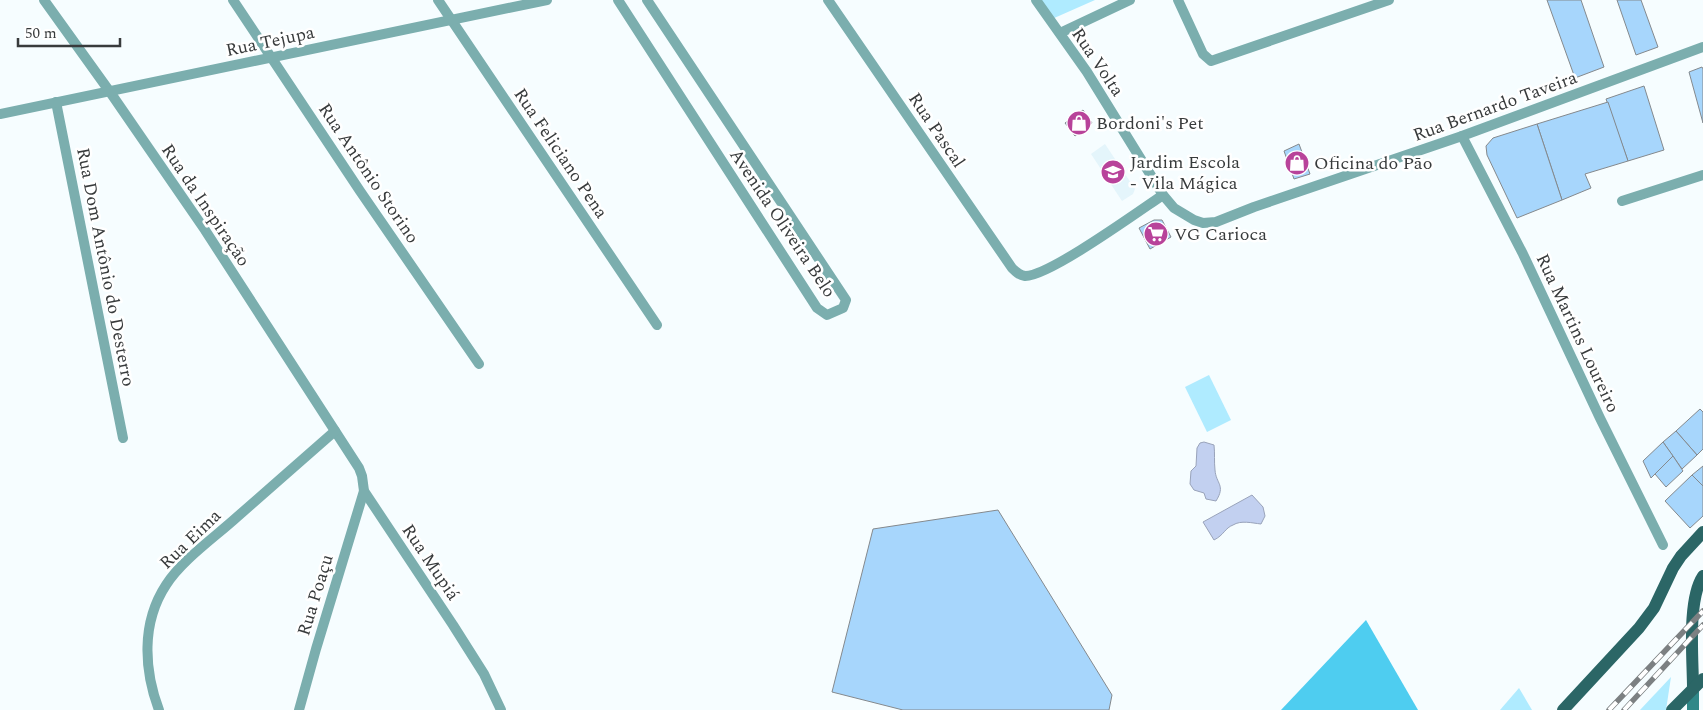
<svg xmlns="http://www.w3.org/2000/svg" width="1703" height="710" viewBox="0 0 1703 710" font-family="Spectral,serif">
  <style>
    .built { fill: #e4f5fb }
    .green { fill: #afebff }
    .forest { fill: #4ecdf0 }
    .water { fill: #c2d0f0; stroke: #99a3ba }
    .building { fill: #a7d6fc; stroke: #84898d }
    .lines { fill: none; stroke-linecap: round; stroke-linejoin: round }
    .street { stroke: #7baeae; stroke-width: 10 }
    .secondary { stroke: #308888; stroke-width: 12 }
    .primary { stroke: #2b6666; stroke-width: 12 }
    .rail-casing { stroke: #7c8082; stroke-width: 5.5 }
    .rail { stroke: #fff; stroke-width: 4; stroke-dasharray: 11; stroke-linecap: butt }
    .labels { text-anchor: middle; stroke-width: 5; stroke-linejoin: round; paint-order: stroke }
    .street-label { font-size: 18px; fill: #383b3c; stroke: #fff }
    .poi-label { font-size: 18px; fill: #383b3c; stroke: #fff; text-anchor: start }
  </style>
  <rect width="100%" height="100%" fill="#f6fdff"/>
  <!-- built -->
  <path class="built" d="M 1105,144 L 1135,189 L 1133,194 L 1122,201 L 1091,154 Z"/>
  <!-- green -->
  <g class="green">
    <path d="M 1040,0 L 1095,0 L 1052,19 Z"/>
    <path d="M 1209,375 L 1231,420 L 1207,432 L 1185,387 Z"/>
    <path d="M 1671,677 L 1666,710 L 1640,710 Z"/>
    <path d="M 1519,688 L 1532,710 L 1500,710 Z"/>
  </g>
  <!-- forest -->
  <path class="forest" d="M 1366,620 L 1418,710 L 1281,710 Z"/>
  <!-- water -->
  <g class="water">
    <path d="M 1204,442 L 1214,445 C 1215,453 1214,462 1215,470 C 1216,484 1226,485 1216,501 L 1206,499 L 1204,493 L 1194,490 L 1190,484 L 1191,471 L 1196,466 L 1197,448 L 1200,443 Z"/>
    <path d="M 1252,495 L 1263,507 L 1265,516 L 1261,524 C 1252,523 1241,520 1233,525 C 1225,528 1224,535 1214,540 L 1203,522 Z"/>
  </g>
  <!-- building -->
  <g class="building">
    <path d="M 1547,0 L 1581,0 L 1604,67 L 1575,78 Z"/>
    <path d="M 1617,0 L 1641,0 L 1658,47 L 1636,55 Z"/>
    <path d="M 1702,67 L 1703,69 L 1703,123 L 1689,72 Z"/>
    <path d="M 1644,86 L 1664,150 L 1628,161 L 1606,99 Z"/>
    <path d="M 1608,102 L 1628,161 L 1585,174 L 1591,188 L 1562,200 L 1537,124 Z"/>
    <path d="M 1083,110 L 1092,123 L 1075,136 L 1065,123 Z"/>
    <path d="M 1537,124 L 1562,200 L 1517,218 L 1487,155 L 1486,146 L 1493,138 Z"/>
    <path d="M 1299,144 L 1310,174 L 1294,179 L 1284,151 Z"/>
    <path d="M 1154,220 L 1162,220 L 1171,237 L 1150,249 L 1139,228 Z"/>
    <path d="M 1700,409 L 1703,412 L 1703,449 L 1697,455 L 1676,431 Z"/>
    <path d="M 1676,431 L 1697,455 L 1682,469 L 1663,442 Z"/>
    <path d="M 1663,442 L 1673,456 L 1651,478 L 1643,461 Z"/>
    <path d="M 1673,456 L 1683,471 L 1666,487 L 1655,474 Z"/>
    <path d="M 1703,466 L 1703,486 L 1692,475 Z"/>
    <path d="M 1692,475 L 1703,486 L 1703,516 L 1690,528 L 1665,501 Z"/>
    <path d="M 998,510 L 1112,695 L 1109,710 L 903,710 L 832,692 L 873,529 Z"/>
  </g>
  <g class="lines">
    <!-- street -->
    <g class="street">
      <path d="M 44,0 L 110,92 L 205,230 L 359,468 L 362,476 L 364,491 L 453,625 L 484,674 L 501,710"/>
      <path d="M 233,0 L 360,191 L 479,364"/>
      <path d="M 438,0 L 657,325"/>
      <path d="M 618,0 L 817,308 L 827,315 L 843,308 L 846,300 L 647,0"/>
      <path d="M 828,0 L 1012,268 C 1016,272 1019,275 1025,276 C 1048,277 1139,211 1163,195"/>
      <path d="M 1036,0 L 1087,72 L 1163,195 L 1174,208 L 1194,220 L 1203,223 L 1216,222 L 1254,207 L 1462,136 L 1703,47"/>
      <path d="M 1178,0 L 1203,54 L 1211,61 L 1389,0"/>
      <path d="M 1060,33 L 1130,0"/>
      <path d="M 56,102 L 123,438"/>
      <path d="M 0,114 L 547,0"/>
      <path d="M 1462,136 L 1523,254 L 1600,418 L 1663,545"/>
      <path d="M 1622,201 L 1703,175"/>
      <path d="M 159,710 C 144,670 141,623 166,585 C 182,560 215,537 237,517 C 270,488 302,460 335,431"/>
      <path d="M 299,710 L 316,649 L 364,491"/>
    </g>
    <!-- secondary -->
    <path class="secondary" d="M 1693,710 L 1693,688"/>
    <!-- primary -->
    <g class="primary">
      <path d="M 1693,688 C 1693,660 1687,600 1703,576"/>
      <path d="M 1563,710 L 1639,628 L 1654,608 L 1673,568 L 1681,556 L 1703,532"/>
      <path d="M 1672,710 L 1703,679"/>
    </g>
    <defs>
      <g id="rail">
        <path d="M 1609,710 L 1703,611"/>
        <path d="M 1624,710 L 1703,625"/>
      </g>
    </defs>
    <!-- rail casing -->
    <use href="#rail" class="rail-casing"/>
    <!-- rail -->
    <use href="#rail" class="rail"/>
  </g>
  <!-- icons -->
  <defs>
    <symbol id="shop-disc" viewBox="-11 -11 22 22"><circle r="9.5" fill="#b8439a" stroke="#fff"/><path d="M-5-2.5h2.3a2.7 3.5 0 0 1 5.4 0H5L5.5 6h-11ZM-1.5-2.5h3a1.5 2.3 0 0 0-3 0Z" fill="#fff"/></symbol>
    <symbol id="school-disc" viewBox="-11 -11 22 22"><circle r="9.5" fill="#b8439a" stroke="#fff"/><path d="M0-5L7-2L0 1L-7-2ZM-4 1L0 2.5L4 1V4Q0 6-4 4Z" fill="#fff"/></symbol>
    <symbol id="supermarket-disc" viewBox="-11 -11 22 22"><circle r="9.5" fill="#b8439a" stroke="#fff"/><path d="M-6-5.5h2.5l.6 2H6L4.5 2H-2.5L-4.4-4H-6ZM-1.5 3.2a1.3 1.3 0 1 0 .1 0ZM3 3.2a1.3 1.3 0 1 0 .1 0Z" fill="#fff"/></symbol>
  </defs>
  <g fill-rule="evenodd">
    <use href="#shop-disc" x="1065" y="109" width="28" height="28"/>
    <use href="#shop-disc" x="1283" y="149" width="28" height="28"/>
    <use href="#school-disc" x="1099" y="158" width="28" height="28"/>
    <use href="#supermarket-disc" x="1142" y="220" width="28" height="28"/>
  </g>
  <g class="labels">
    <!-- street labels -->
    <g class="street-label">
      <text transform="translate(270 41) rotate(-12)" y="6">Rua Tejupa</text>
      <text transform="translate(1098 62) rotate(56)" y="6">Rua Volta</text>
      <text transform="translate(1495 106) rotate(-20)" y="6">Rua Bernardo Taveira</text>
      <text transform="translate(937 130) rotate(56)" y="6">Rua Pascal</text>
      <text transform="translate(561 153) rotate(56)" y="6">Rua Feliciano Pena</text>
      <text transform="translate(369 173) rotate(56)" y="6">Rua Antônio Storino</text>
      <text transform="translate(206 205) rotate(56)" y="6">Rua da Inspiração</text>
      <text transform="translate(783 223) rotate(56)" y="6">Avenida Oliveira Belo</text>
      <text transform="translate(106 267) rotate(79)" y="6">Rua Dom Antônio do Desterro</text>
      <text transform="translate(1578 333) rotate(65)" y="6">Rua Martins Loureiro</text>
      <text transform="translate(190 539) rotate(-44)" y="6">Rua Eima</text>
      <text transform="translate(431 562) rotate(56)" y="6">Rua Mupiá</text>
      <text transform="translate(315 595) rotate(-73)" y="6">Rua Poaçu</text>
    </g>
    <!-- poi labels -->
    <g class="poi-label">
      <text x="1096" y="129">Bordoni's Pet</text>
      <text x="1130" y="168">Jardim Escola<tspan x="1130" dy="21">- Vila Mágica</tspan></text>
      <text x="1314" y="169">Oficina do Pão</text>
      <text x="1174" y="240">VG Carioca</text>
    </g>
  </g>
  <!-- scale -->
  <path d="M18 38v8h102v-8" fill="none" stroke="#383b3c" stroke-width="2.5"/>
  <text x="25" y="38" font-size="15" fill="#383b3c" stroke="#ffffff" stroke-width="4" paint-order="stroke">50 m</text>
</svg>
